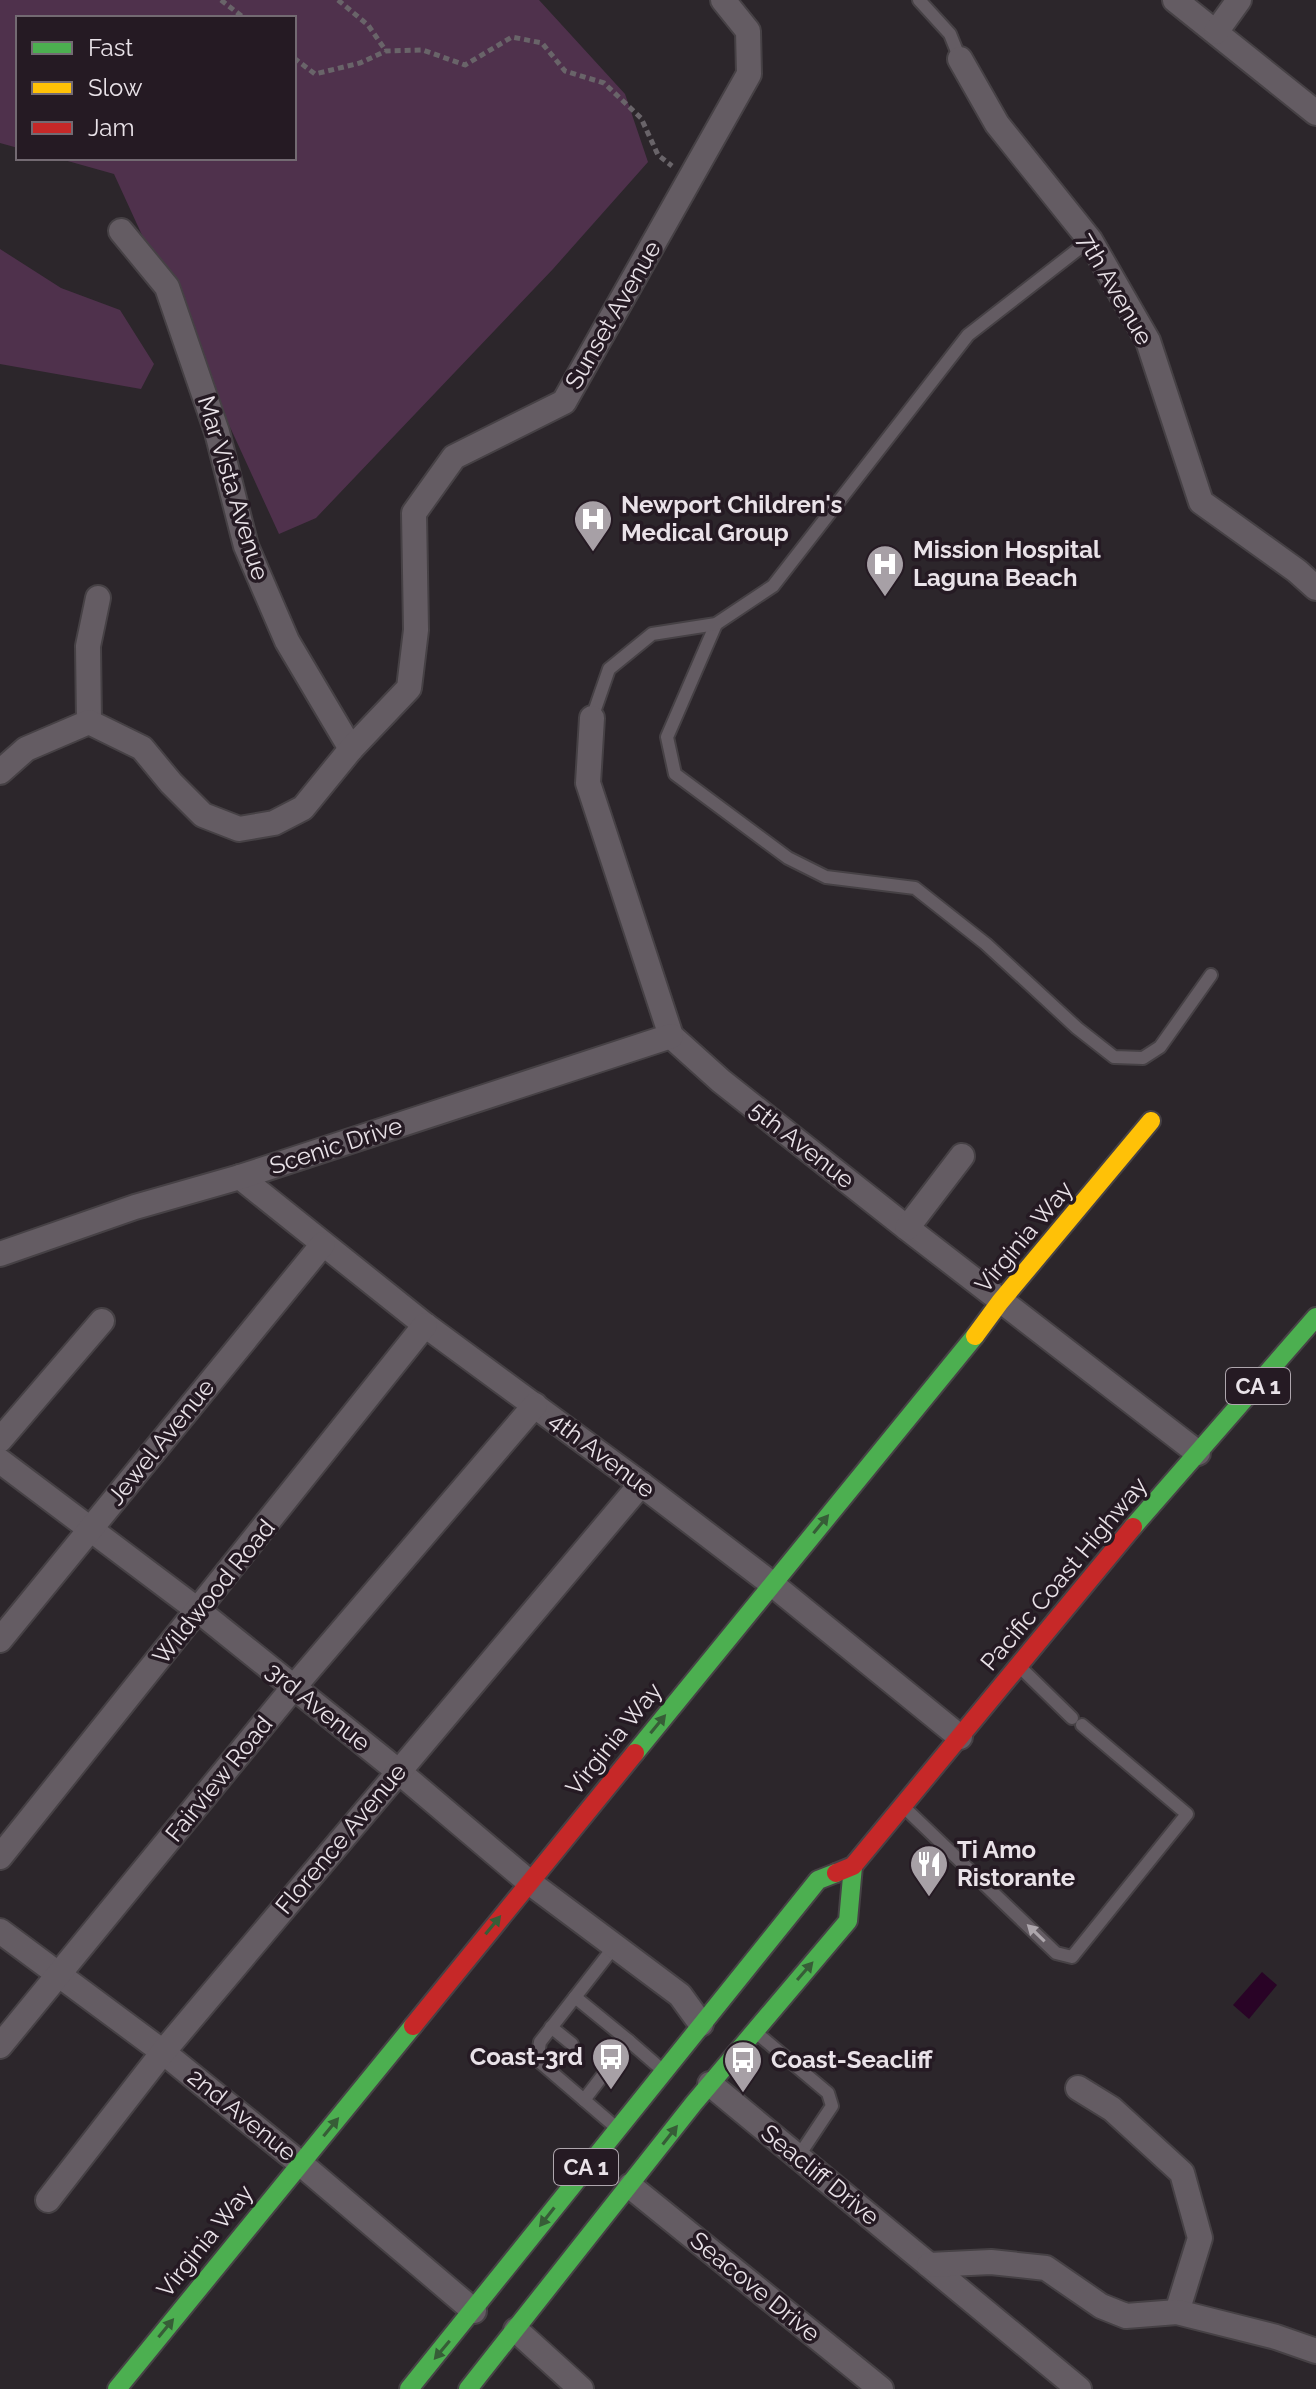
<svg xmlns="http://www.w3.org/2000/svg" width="1316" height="2389" viewBox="0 0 1316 2389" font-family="Raleway,sans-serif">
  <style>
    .green { fill: #4f314c }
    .water { fill: #290326 }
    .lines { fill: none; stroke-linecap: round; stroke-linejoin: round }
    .lane-casing { stroke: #464145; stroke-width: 16 }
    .street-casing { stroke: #464145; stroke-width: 28 }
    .fast-casing { stroke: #464145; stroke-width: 22 }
    .slow-casing { stroke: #464145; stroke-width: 22 }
    .jam-casing { stroke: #464145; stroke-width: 22 }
    .path { stroke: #696469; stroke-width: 5; stroke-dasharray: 6 4; stroke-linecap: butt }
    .lane { stroke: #645c63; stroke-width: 12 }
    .street { stroke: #645c63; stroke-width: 24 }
    .fast { stroke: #4caf50; stroke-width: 18 }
    .slow { stroke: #ffc107; stroke-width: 18 }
    .jam { stroke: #c62828; stroke-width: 18 }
    .oneway { fill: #375d37 }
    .oneway2 { fill: #ada6ac }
    .labels { text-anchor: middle; stroke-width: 7; stroke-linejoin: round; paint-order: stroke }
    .shield { fill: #251a23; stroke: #aea6ad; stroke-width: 2 }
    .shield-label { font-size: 22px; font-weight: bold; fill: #e9e2e8 }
    .street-label { font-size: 24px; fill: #e9e2e8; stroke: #251a23 }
    .poi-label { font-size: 24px; font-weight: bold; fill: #e9e2e8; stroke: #251a23; text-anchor: start }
  </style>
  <rect width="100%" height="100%" fill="#2c262b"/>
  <!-- green -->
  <g class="green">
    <path d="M 0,0 L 539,0 L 625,94 L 648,162 L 553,269 L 316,518 L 279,534 L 114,174 L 57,158 L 294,158 L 294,18 L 18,18 L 18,148 L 0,143 Z"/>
    <path d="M 0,249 L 61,288 L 120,310 L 154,364 L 141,389 L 0,364 Z"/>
  </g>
  <!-- water -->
  <path class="water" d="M 1262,1972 L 1277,1985 L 1249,2019 L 1233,2005 Z"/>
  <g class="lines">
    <defs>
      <g id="lane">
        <path d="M 919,0 L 950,34 L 960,59"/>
        <path d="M 716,624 L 667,737 L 675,774 L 788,858 L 826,877 L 915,888 L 986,944 L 1077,1028 L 1114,1057 L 1143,1058 L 1160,1047 L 1211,975"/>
        <path d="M 592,718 L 609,669 L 652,634 L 716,624 L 773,586 L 968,335 L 1090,240"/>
        <path d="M 1024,1671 L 1072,1718"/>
        <path d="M 908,1811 L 1056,1953 L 1072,1957 L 1187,1814 L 1082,1725"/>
        <path d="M 575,1997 L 629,2041 L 584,2100"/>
        <path d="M 551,2027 L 572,2044"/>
        <path d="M 759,2035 L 828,2093 L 832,2106 L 798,2157"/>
        <path d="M 629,2041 L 660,2068"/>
        <path d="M 612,2124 L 541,2063 L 538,2055 L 540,2042 L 614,1947"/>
      </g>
      <g id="street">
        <path d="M 1175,0 L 1316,113"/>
        <path d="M 1216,32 L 1239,0"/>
        <path d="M 960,59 L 997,124 L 1090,240 L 1148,341 L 1201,502 L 1297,571 L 1316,588"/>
        <path d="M 121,231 L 167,287 L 217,432 L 246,546 L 287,641 L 351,749"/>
        <path d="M 592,718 L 588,783 L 671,1036 L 721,1081 L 907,1228 L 1198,1453"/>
        <path d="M 89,722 L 88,646 L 98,598"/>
        <path d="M 0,772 L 26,749 L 89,722 L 142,748 L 171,783 L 203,815 L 239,829 L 274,823 L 303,808 L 351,749 L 409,688 L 416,630 L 414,513 L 454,457 L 564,402 L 749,74 L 748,31 L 723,0"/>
        <path d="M 240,1177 L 425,1325 L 641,1484 L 772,1584 L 960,1737"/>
        <path d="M 907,1228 L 962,1156"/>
        <path d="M 0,1254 L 135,1207 L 240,1177 L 671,1036"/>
        <path d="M 0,1440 L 102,1321"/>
        <path d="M 0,1461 L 199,1611 L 398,1771 L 529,1882 L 680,1995 L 701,2024"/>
        <path d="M 0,1640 L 323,1244"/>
        <path d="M 0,1857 L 425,1325"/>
        <path d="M 0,1931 L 163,2052 L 301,2164 L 474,2311"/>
        <path d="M 0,2046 L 293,1688 L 535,1405"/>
        <path d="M 710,2084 L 1079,2389"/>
        <path d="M 1078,2088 L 1112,2109 L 1182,2173 L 1200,2238 L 1177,2312"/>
        <path d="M 630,2186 L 881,2389"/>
        <path d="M 48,2200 L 163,2052 L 641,1484"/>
        <path d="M 929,2265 L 991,2262 L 1046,2268 L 1101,2306 L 1126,2316 L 1177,2312 L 1276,2337 L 1316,2351"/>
        <path d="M 516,2330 L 581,2389"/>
      </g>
      <g id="fast">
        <path d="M 1133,1527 L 1316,1317"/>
        <path d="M 635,1753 L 975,1336"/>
        <path d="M 117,2389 L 413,2026"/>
        <path d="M 409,2389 L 818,1880 L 836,1873"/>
        <path d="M 468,2389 L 694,2103 L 848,1921 L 853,1866"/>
      </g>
      <path id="slow" d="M 975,1336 L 1000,1302 L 1151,1121"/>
      <g id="jam">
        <path d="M 836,1873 L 853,1866 L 1133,1527"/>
        <path d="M 413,2026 L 635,1753"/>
      </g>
    </defs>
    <!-- lane casing -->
    <use href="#lane" class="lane-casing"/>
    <!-- street casing -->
    <use href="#street" class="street-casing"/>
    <!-- fast casing -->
    <use href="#fast" class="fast-casing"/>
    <!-- slow casing -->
    <use href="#slow" class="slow-casing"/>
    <!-- jam casing -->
    <use href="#jam" class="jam-casing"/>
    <!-- path -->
    <g class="path">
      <path d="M 221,0 L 244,18"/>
      <path d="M 338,0 L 368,25 L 386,51"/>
      <path d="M 294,58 L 315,74 L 360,63 L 386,51 L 423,50 L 465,65 L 512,37 L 542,43 L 565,71 L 604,83 L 641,118 L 658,155 L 672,166"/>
    </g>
    <!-- lane -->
    <use href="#lane" class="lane"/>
    <!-- street -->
    <use href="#street" class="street"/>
    <!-- fast -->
    <use href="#fast" class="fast"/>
    <!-- slow -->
    <use href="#slow" class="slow"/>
    <!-- jam -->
    <use href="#jam" class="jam"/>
  </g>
  <!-- one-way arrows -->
  <defs><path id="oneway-solid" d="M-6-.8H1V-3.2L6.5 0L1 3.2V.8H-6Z" transform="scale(2)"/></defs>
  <g class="oneway">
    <use href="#oneway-solid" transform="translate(821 1524) rotate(-51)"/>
    <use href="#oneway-solid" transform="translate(658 1724) rotate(-51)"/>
    <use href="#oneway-solid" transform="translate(493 1925) rotate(-51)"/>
    <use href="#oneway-solid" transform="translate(805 1971) rotate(-49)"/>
    <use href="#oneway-solid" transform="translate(331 2127) rotate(-51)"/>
    <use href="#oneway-solid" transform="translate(670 2135) rotate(-52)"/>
    <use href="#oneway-solid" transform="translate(547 2217) rotate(128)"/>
    <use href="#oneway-solid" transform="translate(166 2328) rotate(-51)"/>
    <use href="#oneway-solid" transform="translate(442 2350) rotate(130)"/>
  </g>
  <use class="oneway2" href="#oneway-solid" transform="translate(1036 1933) rotate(-136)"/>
  <!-- icons -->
  <defs>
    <symbol id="hospital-pin" viewBox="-11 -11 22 30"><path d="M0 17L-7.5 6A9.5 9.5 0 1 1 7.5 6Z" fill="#a7a0a6" stroke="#251a23"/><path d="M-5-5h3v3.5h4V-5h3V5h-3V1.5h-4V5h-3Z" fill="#fff"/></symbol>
    <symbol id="restaurant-pin" viewBox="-11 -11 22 30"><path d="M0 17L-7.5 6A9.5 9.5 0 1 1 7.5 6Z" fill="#a7a0a6" stroke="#251a23"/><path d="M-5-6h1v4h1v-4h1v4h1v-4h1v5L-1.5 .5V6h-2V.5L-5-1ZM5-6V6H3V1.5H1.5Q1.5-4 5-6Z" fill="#fff"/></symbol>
    <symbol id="bus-pin" viewBox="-11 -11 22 30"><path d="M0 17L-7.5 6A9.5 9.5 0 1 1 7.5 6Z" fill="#a7a0a6" stroke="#251a23"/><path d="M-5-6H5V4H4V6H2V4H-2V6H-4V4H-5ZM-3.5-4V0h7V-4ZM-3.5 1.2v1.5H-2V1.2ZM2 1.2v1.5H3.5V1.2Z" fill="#fff"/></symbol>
  </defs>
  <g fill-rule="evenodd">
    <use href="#hospital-pin" x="571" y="497" width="44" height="60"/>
    <use href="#hospital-pin" x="863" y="542" width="44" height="60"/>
    <use href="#restaurant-pin" x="907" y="1842" width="44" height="60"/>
    <use href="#bus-pin" x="589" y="2035" width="44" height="60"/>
    <use href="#bus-pin" x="721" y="2038" width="44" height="60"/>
  </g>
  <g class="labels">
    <!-- shield labels -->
    <g class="shield">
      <rect x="1226" y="1368" width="64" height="36" rx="6"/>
      <rect x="554" y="2149" width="64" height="36" rx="6"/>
    </g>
    <g class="shield-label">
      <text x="1258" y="1394">CA 1</text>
      <text x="586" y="2175">CA 1</text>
    </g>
    <!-- street labels -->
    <g class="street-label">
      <text transform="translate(1115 289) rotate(60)" y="8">7th Avenue</text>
      <text transform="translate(613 315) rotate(-60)" y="8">Sunset Avenue</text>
      <text transform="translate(233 488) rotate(73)" y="8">Mar Vista Avenue</text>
      <text transform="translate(802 1145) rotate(38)" y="8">5th Avenue</text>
      <text transform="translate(336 1146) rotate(-18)" y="8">Scenic Drive</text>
      <text transform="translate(1024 1237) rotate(-50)" y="8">Virginia Way</text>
      <text transform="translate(161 1442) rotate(-51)" y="8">Jewel Avenue</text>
      <text transform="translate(602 1455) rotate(37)" y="8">4th Avenue</text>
      <text transform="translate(1064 1574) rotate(-50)" y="8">Pacific Coast Highway</text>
      <text transform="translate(214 1592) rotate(-51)" y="8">Wildwood Road</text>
      <text transform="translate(318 1707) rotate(39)" y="8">3rd Avenue</text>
      <text transform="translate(614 1739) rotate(-51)" y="8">Virginia Way</text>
      <text transform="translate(219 1779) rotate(-51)" y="8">Fairview Road</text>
      <text transform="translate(341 1839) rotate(-50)" y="8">Florence Avenue</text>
      <text transform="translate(242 2115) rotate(39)" y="8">2nd Avenue</text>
      <text transform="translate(820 2175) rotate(39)" y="8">Seacliff Drive</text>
      <text transform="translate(205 2241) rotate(-51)" y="8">Virginia Way</text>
      <text transform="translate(755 2287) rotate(39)" y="8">Seacove Drive</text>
    </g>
    <!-- poi labels -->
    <g class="poi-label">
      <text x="621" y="513">Newport Children's<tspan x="621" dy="28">Medical Group</tspan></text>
      <text x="913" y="558">Mission Hospital<tspan x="913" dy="28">Laguna Beach</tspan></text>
      <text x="957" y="1858">Ti Amo<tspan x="957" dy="28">Ristorante</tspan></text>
      <text x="583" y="2065" text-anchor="end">Coast-3rd</text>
      <text x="771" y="2068">Coast-Seacliff</text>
    </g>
  </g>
  <!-- legend -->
  <rect x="16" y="16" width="280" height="144" fill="#251a23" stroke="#736a72" stroke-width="2"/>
  <rect x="32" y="42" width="40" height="12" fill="#4caf50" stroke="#736a72" stroke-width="2"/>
  <text x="88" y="56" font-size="24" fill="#e9e2e8">Fast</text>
  <rect x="32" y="82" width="40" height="12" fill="#ffc107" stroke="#736a72" stroke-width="2"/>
  <text x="88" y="96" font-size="24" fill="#e9e2e8">Slow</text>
  <rect x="32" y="122" width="40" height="12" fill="#c62828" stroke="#736a72" stroke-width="2"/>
  <text x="88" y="136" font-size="24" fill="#e9e2e8">Jam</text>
</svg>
